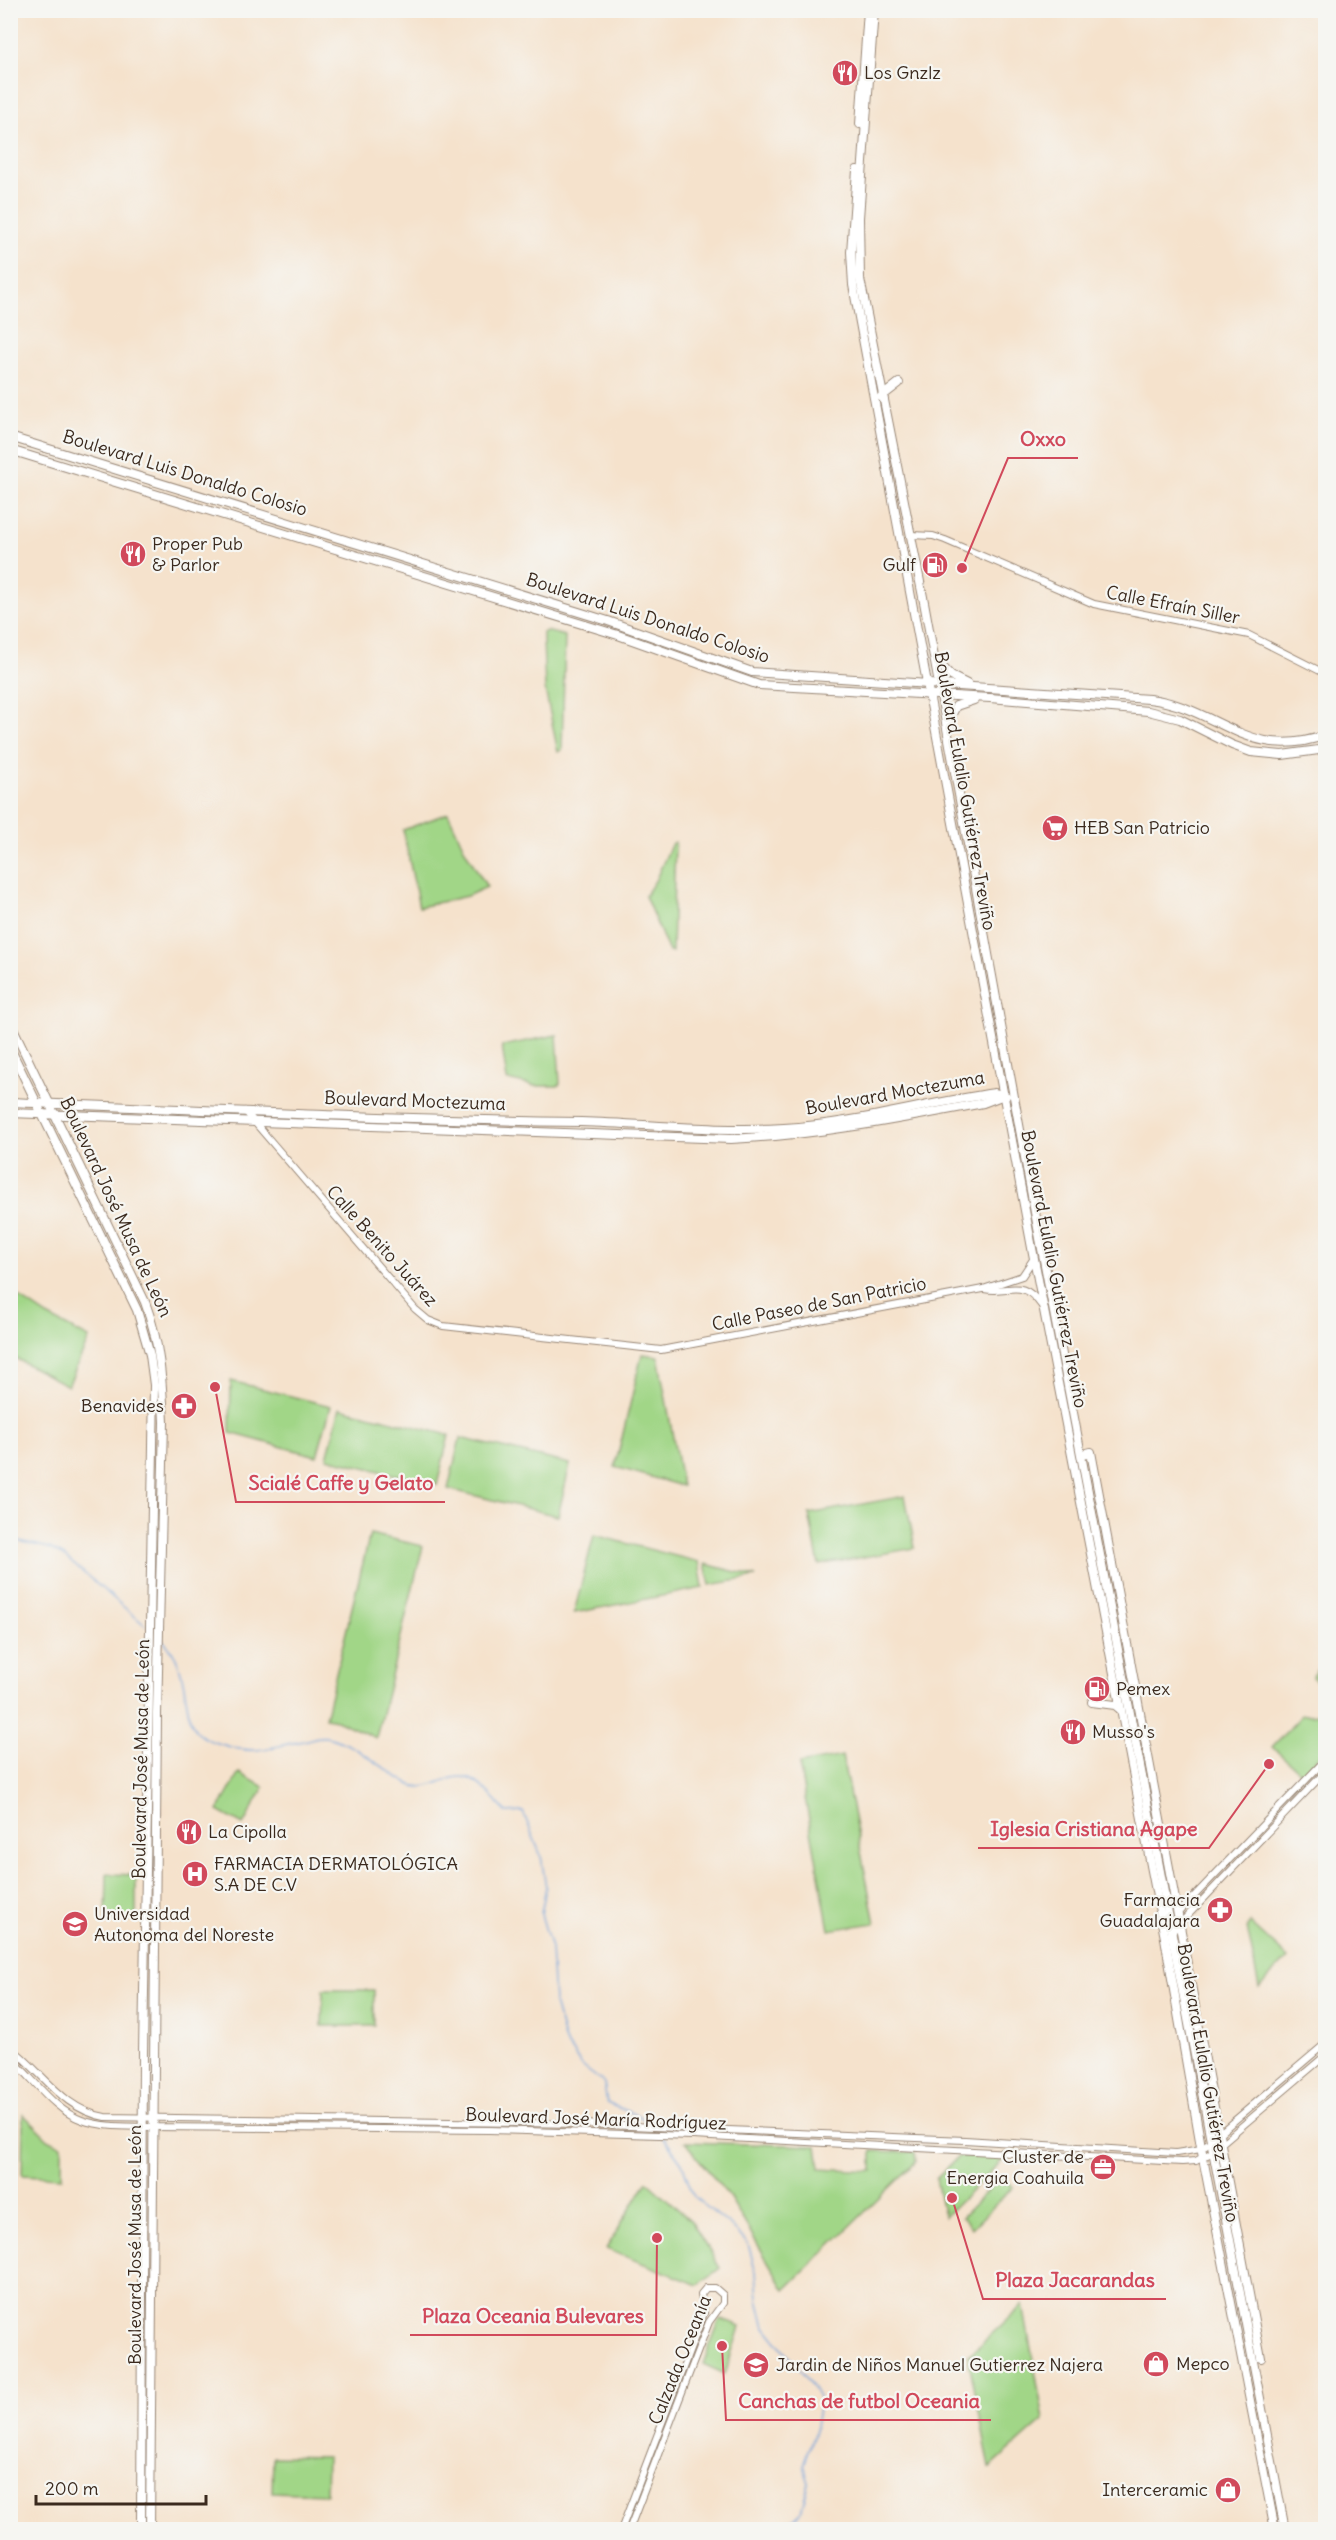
<svg xmlns="http://www.w3.org/2000/svg" width="1336" height="2540" viewBox="0 0 1336 2540" font-family="Delius,sans-serif">
  <style>
    .green { fill: #a1d687; stroke: #6e8052; stroke-width: 1.5 }
    .lines { fill: none; stroke-linecap: round; stroke-linejoin: round }
    .stream { stroke: #6c9ed7; stroke-width: 1.5 }
    .minor-casing { stroke: #988675; stroke-width: 8 }
    .major-casing { stroke: #988675; stroke-width: 10 }
    .minor { stroke: #fff; stroke-width: 6 }
    .major { stroke: #fff; stroke-width: 8 }
    .labels { text-anchor: middle; stroke-width: 4.5; stroke-linejoin: round; paint-order: stroke }
    .poi-label { font-size: 18px; fill: #3b2a1e; stroke: #f6f6f2; text-anchor: start }
    .street-label { font-size: 18px; fill: #3b2a1e; stroke: #f6f6f2 }
    .leader { fill: none; stroke: #d1495b; stroke-width: 2 }
    .callout-dot { fill: #d1495b; stroke: #f6f6f2; stroke-width: 2 }
    .callout-label { font-size: 20px; text-anchor: middle; font-weight: bold; fill: #d1495b; stroke: #f6f6f2; stroke-width: 4.5; stroke-linejoin: round; paint-order: stroke }
  </style>
  <rect width="100%" height="100%" fill="#f6f6f2"/>
  <filter id="ink" filterUnits="userSpaceOnUse"><feTurbulence type="fractalNoise" baseFrequency=".0167" numOctaves="2"/><feDisplacementMap in="SourceGraphic" scale="12" xChannelSelector="R" yChannelSelector="G"/><feConvolveMatrix kernelMatrix="1 2 1 2 8 2 1 2 1" color-interpolation-filters="sRGB"/></filter>
  <filter id="wash" filterUnits="userSpaceOnUse"><feTurbulence type="fractalNoise" baseFrequency=".008" numOctaves="4" result="noise"/><feDisplacementMap in="SourceGraphic" scale="24" xChannelSelector="R" yChannelSelector="G"/><feGaussianBlur stdDeviation="1.35" result="paint"/><feColorMatrix in="noise" values="0 0 0 0 0 0 0 0 0 0 0 0 0 0 0 0 0 1.4 0 .05"/><feComposite in="paint" operator="in"/></filter>
  <g filter="url(#wash)">
    <rect width="100%" height="100%" fill="#f5e2cc"/>
    <!-- green -->
    <g class="green">
      <path d="M 546,631 L 565,636 L 562,750 L 558,752 L 545,689 L 543,640 L 543,633 Z"/>
      <path d="M 448,813 L 466,852 L 487,887 L 467,896 L 419,907 L 403,830 Z"/>
      <path d="M 675,842 L 672,952 L 669,952 L 645,896 L 655,881 L 672,843 Z"/>
      <path d="M 557,1035 L 560,1084 L 558,1086 L 534,1086 L 507,1080 L 502,1046 Z"/>
      <path d="M 11,1292 L 47,1316 L 89,1338 L 68,1386 L 11,1356 Z"/>
      <path d="M 642,1354 L 658,1356 L 682,1486 L 615,1467 Z"/>
      <path d="M 231,1381 L 331,1406 L 317,1456 L 230,1433 Z"/>
      <path d="M 340,1408 L 449,1435 L 437,1485 L 327,1458 Z"/>
      <path d="M 460,1438 L 570,1464 L 558,1516 L 448,1489 Z"/>
      <path d="M 905,1496 L 915,1548 L 819,1565 L 809,1514 Z"/>
      <path d="M 370,1534 L 423,1546 L 376,1738 L 336,1720 L 325,1718 Z"/>
      <path d="M 594,1535 L 699,1562 L 703,1588 L 574,1613 Z"/>
      <path d="M 705,1564 L 756,1577 L 710,1585 Z"/>
      <path d="M 1325,1662 L 1325,1688 L 1312,1677 Z"/>
      <path d="M 1325,1714 L 1325,1751 L 1302,1774 L 1272,1747 L 1302,1715 Z"/>
      <path d="M 842,1756 L 875,1923 L 829,1930 L 799,1764 Z"/>
      <path d="M 239,1773 L 264,1787 L 243,1825 L 218,1811 Z"/>
      <path d="M 107,1874 L 136,1875 L 136,1920 L 106,1919 Z"/>
      <path d="M 1250,1923 L 1288,1958 L 1259,1988 L 1247,1927 Z"/>
      <path d="M 323,1990 L 374,1990 L 374,2026 L 322,2026 Z"/>
      <path d="M 23,2114 L 48,2139 L 62,2146 L 62,2177 L 22,2175 Z"/>
      <path d="M 685,2142 L 817,2146 L 820,2168 L 872,2171 L 872,2151 L 915,2152 L 916,2162 L 785,2290 L 730,2198 Z"/>
      <path d="M 959,2156 L 1005,2158 L 944,2217 L 936,2179 Z"/>
      <path d="M 1002,2176 L 1013,2187 L 972,2228 L 962,2217 Z"/>
      <path d="M 647,2181 L 691,2221 L 720,2268 L 698,2285 L 606,2249 Z"/>
      <path d="M 1023,2305 L 1044,2420 L 990,2468 L 968,2356 Z"/>
      <path d="M 720,2319 L 740,2327 L 725,2374 L 703,2364 Z"/>
      <path d="M 273,2456 L 327,2457 L 326,2494 L 272,2492 Z"/>
    </g>
    <g class="lines">
      <!-- stream -->
      <g class="stream">
        <path d="M 10,1539 L 49,1548 L 64,1556 L 146,1626"/>
        <path d="M 161,1639 C 193,1665 180,1719 199,1734 C 205,1739 216,1743 224,1745 C 257,1756 271,1746 304,1741 C 310,1739 320,1736 326,1737 C 352,1741 386,1771 409,1784 C 429,1795 450,1770 470,1779 C 485,1786 496,1802 507,1813 L 523,1812 L 541,1856 L 546,1887 L 541,1914 L 551,1948 L 554,2003 L 565,2042 L 583,2067 L 604,2083 L 607,2103 C 624,2111 637,2112 652,2125"/>
        <path d="M 663,2137 L 682,2163 L 694,2197 L 732,2227 L 748,2244 L 756,2272 L 758,2299 L 765,2327 L 809,2381 L 820,2401 L 816,2427 L 803,2464 L 809,2483 L 801,2512 L 790,2522 L 789,2530"/>
      </g>
    </g>
  </g>
  <g filter="url(#ink)">
    <g class="lines">
      <defs>
        <g id="minor">
          <path d="M 911,535 L 933,536 L 945,540 L 1094,604 L 1249,635 L 1326,674"/>
          <path d="M 245,1111 L 415,1309 L 428,1320 L 443,1326 L 661,1350 L 983,1289 L 1022,1276 L 1034,1258"/>
          <path d="M 984,1289 C 1010,1294 1021,1277 1041,1305"/>
          <path d="M 1177,1914 L 1326,1759"/>
          <path d="M 1170,1934 L 1326,1771"/>
          <path d="M 10,2047 C 42,2071 63,2110 105,2117 L 583,2124 L 965,2140 L 1176,2153 L 1201,2149 L 1326,2043"/>
          <path d="M 10,2058 C 33,2077 53,2110 82,2120 C 104,2128 129,2126 152,2127 L 489,2130 L 693,2136 L 1182,2162 L 1196,2161 L 1209,2154 L 1326,2055"/>
          <path d="M 621,2530 L 704,2313 L 701,2294 L 706,2288 L 715,2288 L 723,2295 L 723,2303 L 709,2322 L 629,2530"/>
        </g>
        <g id="major">
          <path d="M 874,10 L 859,218 L 860,279 L 924,602 L 1034,1207 L 1285,2530"/>
          <path d="M 860,124 L 868,10"/>
          <path d="M 857,170 L 851,252 L 853,285 L 1032,1248 L 1165,1938 L 1203,2158 L 1275,2530"/>
          <path d="M 881,397 L 899,383"/>
          <path d="M 10,437 L 608,621 L 752,672 L 1149,699 C 1218,707 1248,763 1326,735"/>
          <path d="M 10,450 L 618,635 L 759,685 L 990,698 L 1148,711 L 1180,719 L 1232,745 L 1251,752 L 1282,755 L 1326,749"/>
          <path d="M 935,659 L 951,676 L 967,684"/>
          <path d="M 950,727 L 952,714 L 956,706 L 974,700"/>
          <path d="M 10,1022 L 145,1302 C 160,1342 162,1380 164,1422 L 157,1714 L 150,2530"/>
          <path d="M 10,1048 L 137,1310 L 150,1355 L 154,1385 L 143,2053 L 141,2530"/>
          <path d="M 10,1102 C 201,1110 391,1119 581,1122 C 649,1124 716,1132 784,1128 C 855,1124 925,1103 995,1093 L 1006,1096"/>
          <path d="M 10,1113 L 731,1139 C 817,1135 900,1119 983,1103 L 1004,1095"/>
          <path d="M 1083,1454 L 1091,1452 L 1261,2358"/>
          <path d="M 1092,1702 L 1115,1705 L 1121,1710"/>
        </g>
      </defs>
      <!-- minor casing -->
      <use href="#minor" class="minor-casing"/>
      <!-- major casing -->
      <use href="#major" class="major-casing"/>
      <!-- minor -->
      <use href="#minor" class="minor"/>
      <!-- major -->
      <use href="#major" class="major"/>
    </g>
  </g>
  <!-- icons -->
  <defs>
    <symbol id="restaurant-disc" viewBox="-11 -11 22 22"><circle r="9.5" fill="#d1495b" stroke="#f6f6f2"/><path d="M-5-6h1v4h1v-4h1v4h1v-4h1v5L-1.5 .5V6h-2V.5L-5-1ZM5-6V6H3V1.5H1.5Q1.5-4 5-6Z" fill="#fff"/></symbol>
    <symbol id="fuel-disc" viewBox="-11 -11 22 22"><circle r="9.5" fill="#d1495b" stroke="#f6f6f2"/><path d="M-5.5-6h7V0h2V4h1.3V-2.5L3-4.5l.8-.8L6-3V5H2.5V1h-1V6h-7ZM-4.2-4.7v3.2H.2V-4.7Z" fill="#fff"/></symbol>
    <symbol id="supermarket-disc" viewBox="-11 -11 22 22"><circle r="9.5" fill="#d1495b" stroke="#f6f6f2"/><path d="M-6-5.5h2.5l.6 2H6L4.5 2H-2.5L-4.4-4H-6ZM-1.5 3.2a1.3 1.3 0 1 0 .1 0ZM3 3.2a1.3 1.3 0 1 0 .1 0Z" fill="#fff"/></symbol>
    <symbol id="pharmacy-disc" viewBox="-11 -11 22 22"><circle r="9.5" fill="#d1495b" stroke="#f6f6f2"/><path d="M-2-6h4v4h4v4h-4v4h-4v-4h-4v-4h4Z" fill="#fff"/></symbol>
    <symbol id="hospital-disc" viewBox="-11 -11 22 22"><circle r="9.5" fill="#d1495b" stroke="#f6f6f2"/><path d="M-5-5h3v3.5h4V-5h3V5h-3V1.5h-4V5h-3Z" fill="#fff"/></symbol>
    <symbol id="university-disc" viewBox="-11 -11 22 22"><circle r="9.5" fill="#d1495b" stroke="#f6f6f2"/><path d="M0-5L7-2L0 1L-7-2ZM-4 1L0 2.5L4 1V4Q0 6-4 4Z" fill="#fff"/></symbol>
    <symbol id="office-disc" viewBox="-11 -11 22 22"><circle r="9.5" fill="#d1495b" stroke="#f6f6f2"/><path d="M-6-3h4V-5.5h4V-3h4V5H-6ZM-1-4.5V-3h2v-1.5ZM-6 0V1H6V0Z" fill="#fff"/></symbol>
    <symbol id="shop-disc" viewBox="-11 -11 22 22"><circle r="9.5" fill="#d1495b" stroke="#f6f6f2"/><path d="M-5-2.5h2.3a2.7 3.5 0 0 1 5.4 0H5L5.5 6h-11ZM-1.5-2.5h3a1.5 2.3 0 0 0-3 0Z" fill="#fff"/></symbol>
    <symbol id="school-disc" viewBox="-11 -11 22 22"><circle r="9.5" fill="#d1495b" stroke="#f6f6f2"/><path d="M0-5L7-2L0 1L-7-2ZM-4 1L0 2.5L4 1V4Q0 6-4 4Z" fill="#fff"/></symbol>
  </defs>
  <g fill-rule="evenodd">
    <use href="#restaurant-disc" x="830" y="58" width="30" height="30"/>
    <use href="#restaurant-disc" x="118" y="539" width="30" height="30"/>
    <use href="#fuel-disc" x="920" y="550" width="30" height="30"/>
    <use href="#supermarket-disc" x="1040" y="813" width="30" height="30"/>
    <use href="#pharmacy-disc" x="169" y="1391" width="30" height="30"/>
    <use href="#fuel-disc" x="1082" y="1674" width="30" height="30"/>
    <use href="#restaurant-disc" x="1058" y="1717" width="30" height="30"/>
    <use href="#restaurant-disc" x="174" y="1817" width="30" height="30"/>
    <use href="#hospital-disc" x="180" y="1859" width="30" height="30"/>
    <use href="#pharmacy-disc" x="1205" y="1895" width="30" height="30"/>
    <use href="#university-disc" x="60" y="1909" width="30" height="30"/>
    <use href="#office-disc" x="1088" y="2152" width="30" height="30"/>
    <use href="#shop-disc" x="1141" y="2349" width="30" height="30"/>
    <use href="#school-disc" x="741" y="2350" width="30" height="30"/>
    <use href="#shop-disc" x="1213" y="2475" width="30" height="30"/>
  </g>
  <g class="labels">
    <!-- poi labels -->
    <g class="poi-label">
      <text x="864" y="79">Los Gnzlz</text>
      <text x="152" y="550">Proper Pub<tspan x="152" dy="21">&amp; Parlor</tspan></text>
      <text x="916" y="571" text-anchor="end">Gulf</text>
      <text x="1074" y="834">HEB San Patricio</text>
      <text x="164" y="1412" text-anchor="end">Benavides</text>
      <text x="1116" y="1695">Pemex</text>
      <text x="1092" y="1738">Musso's</text>
      <text x="208" y="1838">La Cipolla</text>
      <text x="214" y="1870">FARMACIA DERMATOLÓGICA<tspan x="214" dy="21">S.A DE C.V</tspan></text>
      <text x="1200" y="1906" text-anchor="end">Farmacia<tspan x="1200" dy="21">Guadalajara</tspan></text>
      <text x="94" y="1920">Universidad<tspan x="94" dy="21">Autonoma del Noreste</tspan></text>
      <text x="1084" y="2163" text-anchor="end">Cluster de<tspan x="1084" dy="21">Energia Coahuila</tspan></text>
      <text x="1176" y="2370">Mepco</text>
      <text x="776" y="2371">Jardin de Niños Manuel Gutierrez Najera</text>
      <text x="1208" y="2496" text-anchor="end">Interceramic</text>
    </g>
    <!-- street labels -->
    <g class="street-label">
      <text transform="translate(185 473) rotate(17)" y="6">Boulevard Luis Donaldo Colosio</text>
      <text transform="translate(1173 605) rotate(11)" y="6">Calle Efraín Siller</text>
      <text transform="translate(648 618) rotate(18)" y="6">Boulevard Luis Donaldo Colosio</text>
      <text transform="translate(965 791) rotate(80)" y="6">Boulevard Eulalio Gutiérrez Treviño</text>
      <text transform="translate(895 1093) rotate(-10)" y="6">Boulevard Moctezuma</text>
      <text transform="translate(415 1101) rotate(2)" y="6">Boulevard Moctezuma</text>
      <text transform="translate(116 1207) rotate(65)" y="6">Boulevard José Musa de León</text>
      <text transform="translate(382 1246) rotate(48)" y="6">Calle Benito Juárez</text>
      <text transform="translate(1054 1269) rotate(79)" y="6">Boulevard Eulalio Gutiérrez Treviño</text>
      <text transform="translate(819 1304) rotate(-11)" y="6">Calle Paseo de San Patricio</text>
      <text transform="translate(141 1759) rotate(-89)" y="6">Boulevard José Musa de León</text>
      <text transform="translate(1208 2083) rotate(80)" y="6">Boulevard Eulalio Gutiérrez Treviño</text>
      <text transform="translate(596 2119) rotate(2)" y="6">Boulevard José María Rodríguez</text>
      <text transform="translate(135 2245) rotate(-90)" y="6">Boulevard José Musa de León</text>
      <text transform="translate(680 2360) rotate(-68)" y="6">Calzada Oceanía</text>
    </g>
  </g>
  <!-- callouts -->
  <path class="leader" d="M962 568L1008 458H1078M215 1387L236 1502H445M1269 1764L1209 1848H978M952 2198L983 2299H1166M657 2238L656 2335H410M722 2346L726 2420H991"/>
  <g class="callout-dot">
    <circle cx="962" cy="568" r="6"/>
    <circle cx="215" cy="1387" r="6"/>
    <circle cx="1269" cy="1764" r="6"/>
    <circle cx="952" cy="2198" r="6"/>
    <circle cx="657" cy="2238" r="6"/>
    <circle cx="722" cy="2346" r="6"/>
  </g>
  <g class="callout-label">
    <text x="1043" y="446">Oxxo</text>
    <text x="341" y="1490">Scialé Caffe y Gelato</text>
    <text x="1094" y="1836">Iglesia Cristiana Agape</text>
    <text x="1075" y="2287">Plaza Jacarandas</text>
    <text x="533" y="2323">Plaza Oceania Bulevares</text>
    <text x="859" y="2408">Canchas de futbol Oceania</text>
  </g>
  <!-- margin -->
  <rect width="1336" height="2540" fill="none" stroke="#f6f6f2" stroke-width="36"/>
  <!-- scale -->
  <path d="M36 2495v9h170v-9" fill="none" stroke="#3b2a1e" stroke-width="3"/>
  <text x="45" y="2495" font-size="18" fill="#3b2a1e" stroke="#f6f6f2" stroke-width="4.5" paint-order="stroke">200 m</text>
</svg>
